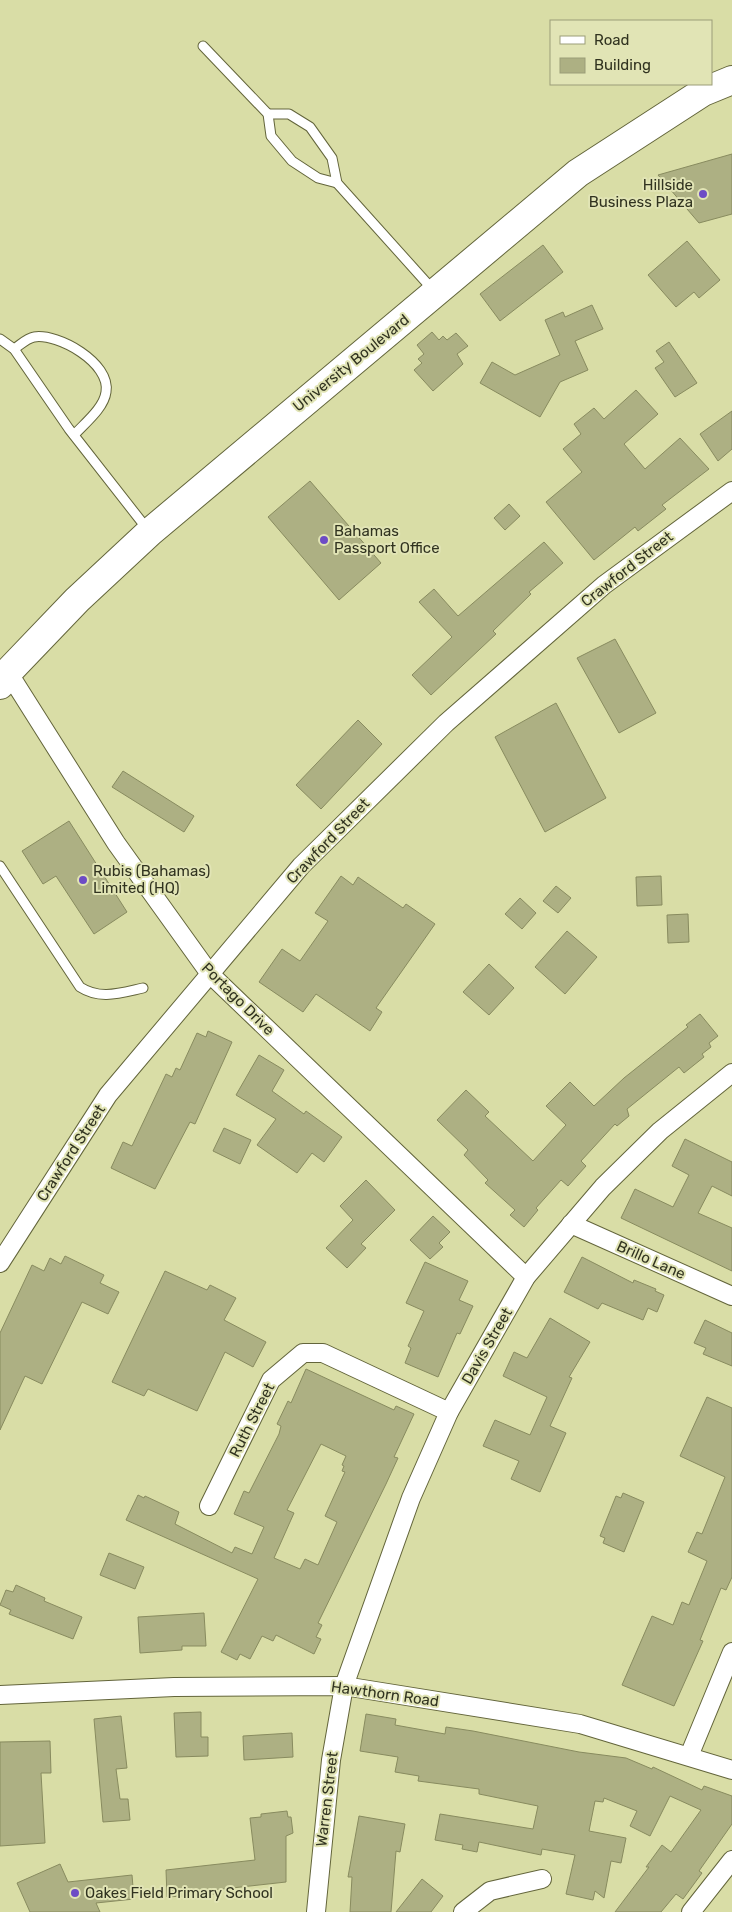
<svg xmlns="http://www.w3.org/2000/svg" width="732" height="1912" viewBox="0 0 732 1912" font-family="Rubik,sans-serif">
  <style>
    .built { fill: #d9dda6; fill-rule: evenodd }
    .building { fill: #adb083; stroke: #888b5f; fill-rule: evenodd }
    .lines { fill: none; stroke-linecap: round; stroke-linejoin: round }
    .service-casing { stroke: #63653b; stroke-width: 11 }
    .minor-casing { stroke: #63653b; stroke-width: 20 }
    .primary-casing { stroke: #63653b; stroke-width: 30 }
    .service { stroke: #fff; stroke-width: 9 }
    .minor { stroke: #fff; stroke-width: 18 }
    .primary { stroke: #fff; stroke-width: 28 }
    .poi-dot { fill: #6d4cc5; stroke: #e1e4b5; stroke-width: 2 }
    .labels { text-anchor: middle; stroke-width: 4; stroke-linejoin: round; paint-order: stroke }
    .poi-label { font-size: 15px; fill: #313320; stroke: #e1e4b5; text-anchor: start }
    .street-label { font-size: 15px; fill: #313320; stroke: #e1e4b5 }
  </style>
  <rect width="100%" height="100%" fill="#e1e4b5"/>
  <!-- built -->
  <path class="built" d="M 0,0 L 732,0 L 732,1912 L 0,1912 ZM 551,21 L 711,21 L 711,84 L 551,84 Z"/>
  <!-- building -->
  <g class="building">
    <path d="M 732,154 L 732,214 L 699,223 L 658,175 Z"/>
    <path d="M 687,241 L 720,280 L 699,298 L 694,292 L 676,307 L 648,275 Z"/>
    <path d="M 543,245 L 563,272 L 500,321 L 480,294 Z"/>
    <path d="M 592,305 L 603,329 L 575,341 L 588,370 L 560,382 L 540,417 L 480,383 L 492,362 L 515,375 L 560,355 L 545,320 L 563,312 L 565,317 Z"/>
    <path d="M 432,332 L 439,340 L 443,336 L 447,340 L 456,333 L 468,346 L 457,354 L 463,364 L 433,391 L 414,370 L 422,363 L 418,359 L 424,354 L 417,345 Z"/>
    <path d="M 669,342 L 697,383 L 675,397 L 655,368 L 664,362 L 656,351 Z"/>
    <path d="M 636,390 L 658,414 L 624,444 L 645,469 L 680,438 L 709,469 L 662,505 L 666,509 L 638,531 L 635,527 L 594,560 L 546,502 L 582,472 L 563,449 L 581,434 L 574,424 L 594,408 L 604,419 Z"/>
    <path d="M 732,411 L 732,449 L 718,461 L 700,434 Z"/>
    <path d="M 310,481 L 381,563 L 339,600 L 268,517 Z"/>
    <path d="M 509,504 L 520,516 L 505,530 L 494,518 Z"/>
    <path d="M 544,542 L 563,563 L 529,592 L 531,594 L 493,631 L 496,634 L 431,695 L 412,675 L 452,637 L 419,602 L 434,589 L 458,616 Z"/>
    <path d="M 615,639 L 656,713 L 619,733 L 577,658 Z"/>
    <path d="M 556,703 L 606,798 L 545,832 L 495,737 Z"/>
    <path d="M 358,720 L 382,744 L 321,809 L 296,785 Z"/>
    <path d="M 123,771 L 194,816 L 184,832 L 112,787 Z"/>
    <path d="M 69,821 L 127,912 L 94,934 L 56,876 L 43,884 L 22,851 Z"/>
    <path d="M 341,876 L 353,885 L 358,877 L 403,908 L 406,904 L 435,924 L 376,1008 L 382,1012 L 370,1031 L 316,994 L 303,1012 L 259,982 L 282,949 L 300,961 L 328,921 L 315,913 Z"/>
    <path d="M 661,876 L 662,905 L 637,906 L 636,877 Z"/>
    <path d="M 556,886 L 571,898 L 558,913 L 543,901 Z"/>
    <path d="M 520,898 L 536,913 L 522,929 L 505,914 Z"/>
    <path d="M 688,914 L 689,942 L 668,943 L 667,915 Z"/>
    <path d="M 567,931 L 597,957 L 565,994 L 535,967 Z"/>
    <path d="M 489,964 L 514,988 L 489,1015 L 463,992 Z"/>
    <path d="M 700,1014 L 718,1036 L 709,1043 L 711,1047 L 702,1054 L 704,1057 L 684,1073 L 679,1067 L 627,1109 L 629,1116 L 617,1126 L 615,1124 L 581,1161 L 586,1166 L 568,1186 L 561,1180 L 536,1208 L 538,1210 L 524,1227 L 510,1215 L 515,1210 L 485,1183 L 488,1180 L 464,1155 L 468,1150 L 437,1120 L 466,1090 L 489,1112 L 485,1116 L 533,1161 L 566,1125 L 546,1106 L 570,1082 L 594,1106 L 624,1078 L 688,1027 L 686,1025 Z"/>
    <path d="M 208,1031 L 232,1042 L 195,1124 L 190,1122 L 155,1189 L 111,1168 L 123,1142 L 132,1146 L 166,1074 L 172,1077 L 176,1068 L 180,1070 L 197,1033 L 206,1037 Z"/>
    <path d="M 259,1055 L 284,1070 L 272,1091 L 304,1114 L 306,1111 L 342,1137 L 324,1162 L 312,1153 L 297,1173 L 257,1145 L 276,1119 L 236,1095 Z"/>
    <path d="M 224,1128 L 251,1140 L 240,1164 L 213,1151 Z"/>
    <path d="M 685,1139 L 732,1162 L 732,1196 L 712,1186 L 698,1213 L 732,1228 L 732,1271 L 621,1218 L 635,1189 L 673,1207 L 689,1175 L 672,1166 Z"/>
    <path d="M 366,1180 L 395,1210 L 361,1244 L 366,1248 L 347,1268 L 326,1248 L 353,1220 L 340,1206 Z"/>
    <path d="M 433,1216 L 450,1232 L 439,1243 L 443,1247 L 430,1259 L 410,1240 Z"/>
    <path d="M 65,1256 L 104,1275 L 100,1283 L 119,1292 L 108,1314 L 82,1302 L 42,1384 L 25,1376 L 0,1430 L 0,1333 L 32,1265 L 44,1271 L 50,1258 L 61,1264 Z"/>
    <path d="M 582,1257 L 633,1283 L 634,1280 L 656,1289 L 655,1291 L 664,1295 L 657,1312 L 648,1308 L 643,1320 L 602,1303 L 598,1309 L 564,1292 Z"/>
    <path d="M 425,1262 L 468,1281 L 459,1300 L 473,1306 L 460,1334 L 457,1333 L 438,1377 L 405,1363 L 411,1348 L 408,1346 L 424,1311 L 406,1303 Z"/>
    <path d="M 165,1271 L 207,1290 L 210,1285 L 236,1298 L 224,1320 L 266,1342 L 253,1367 L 225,1352 L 197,1411 L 148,1389 L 144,1396 L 112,1382 Z"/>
    <path d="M 550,1318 L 590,1342 L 569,1377 L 572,1378 L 550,1426 L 566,1433 L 540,1492 L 511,1479 L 519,1461 L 483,1446 L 495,1420 L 530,1435 L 547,1397 L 503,1376 L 514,1352 L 527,1358 Z"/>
    <path d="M 705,1320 L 732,1333 L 732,1366 L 703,1354 L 706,1348 L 694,1343 Z"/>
    <path d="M 306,1369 L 394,1410 L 396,1406 L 414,1414 L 394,1457 L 398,1458 L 386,1484 L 318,1623 L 322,1625 L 316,1637 L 321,1639 L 314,1654 L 276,1635 L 273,1641 L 262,1636 L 250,1659 L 240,1654 L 237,1660 L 221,1652 L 258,1579 L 126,1520 L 138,1495 L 144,1498 L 145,1496 L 179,1512 L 175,1524 L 232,1553 L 235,1547 L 252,1554 L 264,1527 L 234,1514 L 244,1491 L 249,1493 L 279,1434 L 281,1426 L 277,1424 L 288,1401 L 291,1403 ZM 321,1444 L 346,1456 L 342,1465 L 344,1466 L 342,1471 L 345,1472 L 325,1516 L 337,1522 L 318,1565 L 305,1559 L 300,1569 L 274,1558 L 294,1513 L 287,1510 Z"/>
    <path d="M 707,1397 L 732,1408 L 732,1577 L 726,1590 L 721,1588 L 700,1640 L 703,1641 L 674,1706 L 622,1685 L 652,1616 L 673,1625 L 682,1602 L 689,1605 L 707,1561 L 688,1552 L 697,1532 L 702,1534 L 725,1477 L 680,1456 Z"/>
    <path d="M 623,1493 L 644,1502 L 624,1552 L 603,1543 L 605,1538 L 600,1536 L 616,1496 L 621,1498 Z"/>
    <path d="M 109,1553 L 144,1567 L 135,1589 L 100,1575 Z"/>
    <path d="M 16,1585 L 45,1598 L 44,1601 L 82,1617 L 73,1639 L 9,1614 L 11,1610 L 0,1605 L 6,1590 L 13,1592 Z"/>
    <path d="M 204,1613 L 206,1646 L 182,1646 L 182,1650 L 140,1653 L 138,1617 Z"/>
    <path d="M 201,1712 L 201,1737 L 208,1737 L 208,1756 L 176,1757 L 174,1713 Z"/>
    <path d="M 366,1714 L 396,1719 L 395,1725 L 445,1734 L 446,1727 L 473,1731 L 579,1752 L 626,1758 L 652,1769 L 653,1767 L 702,1790 L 704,1786 L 732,1796 L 732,1824 L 699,1871 L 702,1873 L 683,1899 L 676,1894 L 661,1912 L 615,1912 L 649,1867 L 646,1867 L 662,1845 L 671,1852 L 701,1810 L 670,1796 L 650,1836 L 630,1826 L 637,1811 L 604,1798 L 603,1802 L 595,1801 L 589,1831 L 626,1838 L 621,1863 L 611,1861 L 604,1898 L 595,1891 L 593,1900 L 566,1894 L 575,1855 L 542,1849 L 541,1855 L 479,1842 L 477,1852 L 462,1849 L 463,1845 L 435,1840 L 440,1814 L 533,1829 L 538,1806 L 479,1794 L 479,1789 L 418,1781 L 419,1776 L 395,1772 L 398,1757 L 360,1751 Z"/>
    <path d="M 121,1716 L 127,1768 L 116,1769 L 120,1799 L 128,1799 L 130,1820 L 103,1822 L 94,1719 Z"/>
    <path d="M 292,1733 L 293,1757 L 244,1760 L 243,1736 Z"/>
    <path d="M 50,1741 L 51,1773 L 41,1773 L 45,1843 L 0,1846 L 0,1742 Z"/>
    <path d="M 287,1811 L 288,1817 L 291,1817 L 293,1833 L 286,1836 L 286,1882 L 214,1890 L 214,1894 L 167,1897 L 166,1870 L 255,1860 L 250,1818 L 261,1817 L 261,1814 Z"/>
    <path d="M 359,1816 L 405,1824 L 400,1852 L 396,1851 L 391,1912 L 350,1912 L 352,1877 L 348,1877 Z"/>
    <path d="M 60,1864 L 68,1882 L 132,1875 L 134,1899 L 96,1903 L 100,1912 L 30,1912 L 17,1883 Z"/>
    <path d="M 422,1879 L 443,1896 L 431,1912 L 396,1912 Z"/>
  </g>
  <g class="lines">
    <defs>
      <g id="service">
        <path d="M 203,46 L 268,114 L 271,136 L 292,161 L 318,178 L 337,183"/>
        <path d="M 268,114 L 289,114 L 310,127 L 332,158 L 337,183 L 434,291"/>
        <path d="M 0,339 L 14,349 L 69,429 L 148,530"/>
        <path d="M 14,349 C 19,346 27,338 34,337 C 58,333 111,363 106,392 C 104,408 85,423 74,435"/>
        <path d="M 0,866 L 80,987 C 100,1000 120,993 143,988"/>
      </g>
      <g id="minor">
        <path d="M 8,672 L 116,843 L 210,974 L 526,1277"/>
        <path d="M 571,1224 L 732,1296"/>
        <path d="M 0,1263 L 108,1095 L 301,866 L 446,723 L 604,585 L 732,491"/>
        <path d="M 209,1506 L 271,1380 L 303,1353 L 323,1353 L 449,1412"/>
        <path d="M 0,1695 L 174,1687 L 344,1686 L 580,1724 L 732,1770"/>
        <path d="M 689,1756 L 732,1652"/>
        <path d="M 316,1912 L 331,1760 L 344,1686 L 411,1498 L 449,1412 L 526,1277 L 603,1187 L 660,1131 L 732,1073"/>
        <path d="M 463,1912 L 490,1891 L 542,1879"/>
        <path d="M 691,1912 L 732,1860"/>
      </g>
      <path id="primary" d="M 0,685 L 8,672 L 77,600 L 150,532 L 578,173 L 703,92 L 732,80"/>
    </defs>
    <!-- service casing -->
    <use href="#service" class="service-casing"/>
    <!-- minor casing -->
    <use href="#minor" class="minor-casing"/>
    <!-- primary casing -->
    <use href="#primary" class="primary-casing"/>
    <!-- service -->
    <use href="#service" class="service"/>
    <!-- minor -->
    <use href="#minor" class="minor"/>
    <!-- primary -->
    <use href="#primary" class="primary"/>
  </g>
  <!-- markers -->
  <g class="poi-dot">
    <circle cx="703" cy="194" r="5"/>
    <circle cx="324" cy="540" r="5"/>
    <circle cx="83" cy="880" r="5"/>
    <circle cx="75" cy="1893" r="5"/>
  </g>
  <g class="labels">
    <!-- poi labels -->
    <g class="poi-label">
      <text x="693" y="190" text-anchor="end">Hillside<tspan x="693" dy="17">Business Plaza</tspan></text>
      <text x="334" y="536">Bahamas<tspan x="334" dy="17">Passport Office</tspan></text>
      <text x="93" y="876">Rubis (Bahamas)<tspan x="93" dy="17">Limited (HQ)</tspan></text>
      <text x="85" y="1898">Oakes Field Primary School</text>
    </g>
    <!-- street labels -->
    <g class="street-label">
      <text transform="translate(351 363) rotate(-39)" y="5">University Boulevard</text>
      <text transform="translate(627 569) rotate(-38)" y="5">Crawford Street</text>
      <text transform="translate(328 841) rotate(-46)" y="5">Crawford Street</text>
      <text transform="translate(238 999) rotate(45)" y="5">Portago Drive</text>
      <text transform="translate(71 1153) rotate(-57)" y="5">Crawford Street</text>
      <text transform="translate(651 1260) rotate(24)" y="5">Brillo Lane</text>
      <text transform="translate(487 1346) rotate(-60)" y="5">Davis Street</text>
      <text transform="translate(252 1420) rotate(-63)" y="5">Ruth Street</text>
      <text transform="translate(385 1694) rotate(8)" y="5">Hawthorn Road</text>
      <text transform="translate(327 1799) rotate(-83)" y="5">Warren Street</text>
    </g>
  </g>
  <!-- legend -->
  <rect x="550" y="20" width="162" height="65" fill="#e1e4b5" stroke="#9b9d79"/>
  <rect x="560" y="36" width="25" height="8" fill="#ffffff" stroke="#9b9d79"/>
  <text x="594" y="45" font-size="15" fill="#313320">Road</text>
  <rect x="560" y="58" width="25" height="15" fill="#adb083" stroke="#9b9d79"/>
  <text x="594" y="70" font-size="15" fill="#313320">Building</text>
</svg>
